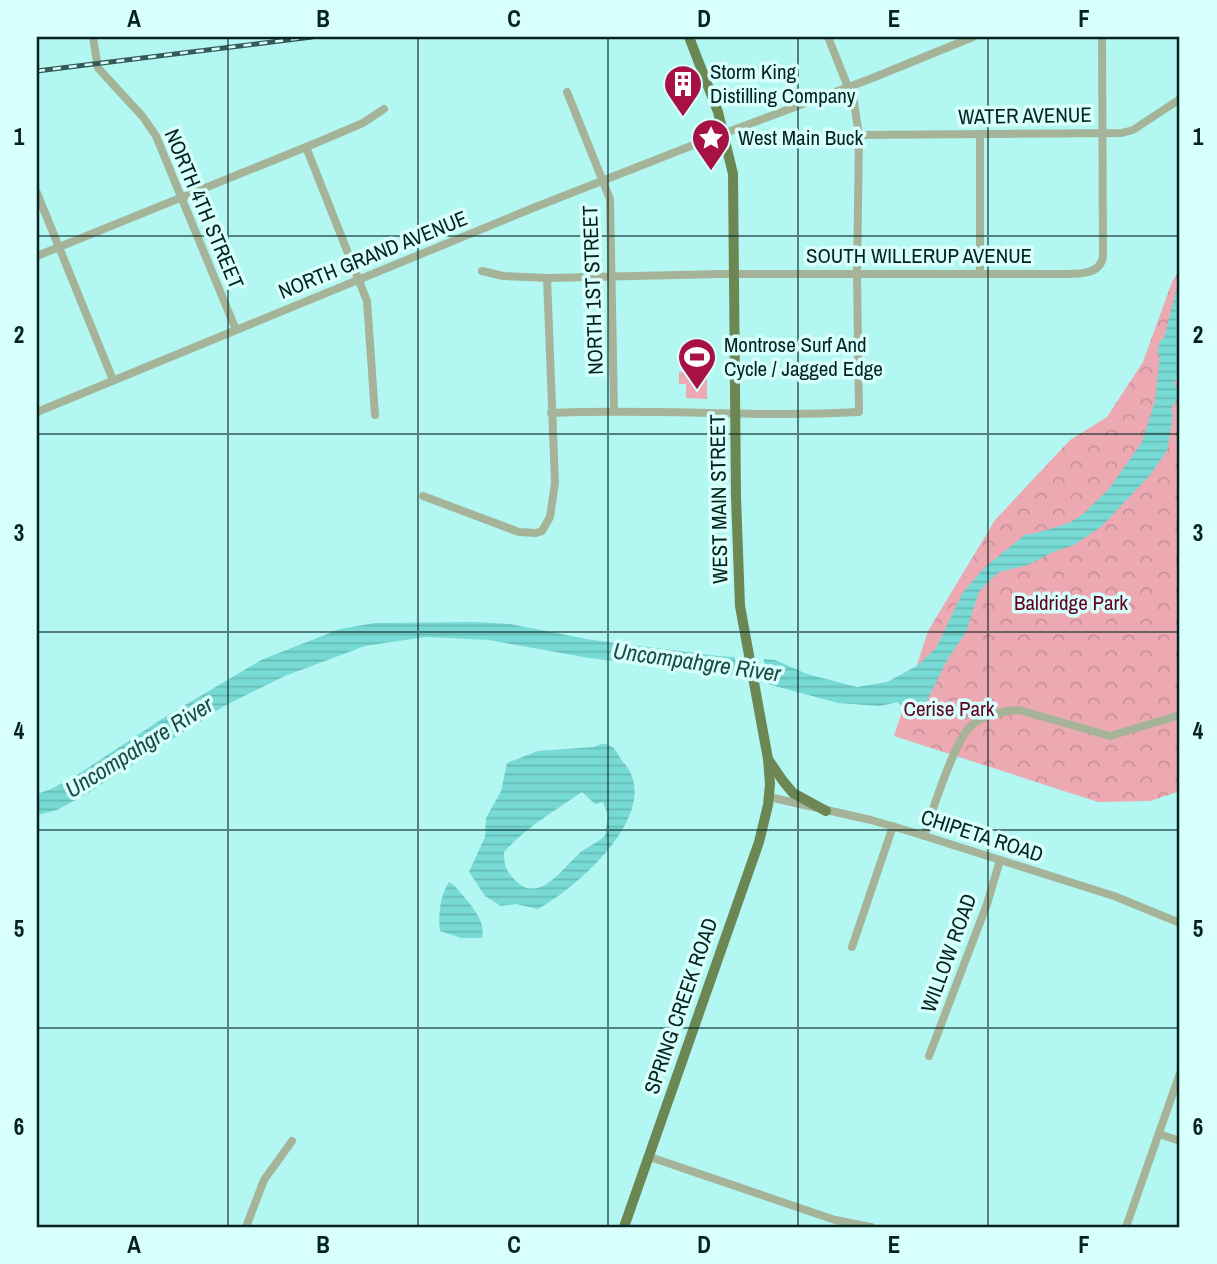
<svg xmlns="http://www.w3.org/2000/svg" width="1217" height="1264" viewBox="0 0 1217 1264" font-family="'Archivo Narrow',sans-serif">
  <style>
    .forest { fill: url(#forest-crowns) }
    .garden { fill: #eca9b2 }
    .water { fill: url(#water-rules); fill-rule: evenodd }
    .pier { fill: #b3f7f2 }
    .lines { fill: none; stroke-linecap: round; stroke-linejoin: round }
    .minor { stroke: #a5b498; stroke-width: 8 }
    .major { stroke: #6d8754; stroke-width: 10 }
    .rail-casing { stroke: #345a58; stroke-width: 5 }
    .rail { stroke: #d7fffb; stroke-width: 2.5; stroke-dasharray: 8; stroke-linecap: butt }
    .grid { fill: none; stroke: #052120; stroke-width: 2; stroke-opacity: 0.55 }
    .labels { text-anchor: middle; stroke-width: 7; stroke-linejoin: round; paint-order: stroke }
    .poi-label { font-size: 21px; fill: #052120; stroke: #d7fffb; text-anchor: start }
    .street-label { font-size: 21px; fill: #052120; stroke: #d7fffb }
    .park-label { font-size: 21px; fill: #5f0122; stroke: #d7fffb }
    .water-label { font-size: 23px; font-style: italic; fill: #1d4a47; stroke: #d7fffb }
    .neatline { fill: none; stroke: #052120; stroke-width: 2.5 }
    .grid-label { font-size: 23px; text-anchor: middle; font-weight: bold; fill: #052120 }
  </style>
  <defs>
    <pattern id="forest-crowns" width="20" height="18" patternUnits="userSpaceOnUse" patternTransform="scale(1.75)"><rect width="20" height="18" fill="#eca9b2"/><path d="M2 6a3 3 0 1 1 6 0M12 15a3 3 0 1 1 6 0" fill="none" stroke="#c99199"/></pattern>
    <pattern id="water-rules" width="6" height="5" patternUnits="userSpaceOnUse" patternTransform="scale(1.75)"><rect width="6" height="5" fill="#78dad4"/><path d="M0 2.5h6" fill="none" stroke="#66bbb6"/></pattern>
  </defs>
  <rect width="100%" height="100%" fill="#b3f7f2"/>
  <!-- forest -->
  <path class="forest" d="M 1180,270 L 1180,791 L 1150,801 L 1098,802 L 894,736 L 928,631 L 995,520 L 1070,440 L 1107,417 L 1143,362 L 1172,282 Z"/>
  <!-- garden -->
  <path class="garden" d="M 679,372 L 707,372 L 707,399 L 686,398 L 686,384 L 679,384 Z"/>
  <!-- water -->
  <g class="water">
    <path d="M 1180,275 L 1180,373 L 1174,383 C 1181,392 1177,400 1171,409 L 1173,413 L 1171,428 L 1167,451 L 1150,475 L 1102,526 L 1074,545 L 1053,552 L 1028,565 L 999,572 L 986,584 L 979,592 L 966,632 L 949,657 L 925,704 L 916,712 L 908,714 L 898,702 L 880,706 L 838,703 L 730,674 L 589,658 L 489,640 L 425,637 L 365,646 L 285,676 L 224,706 L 88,793 L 57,810 L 37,815 L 37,794 L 51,789 L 74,777 L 165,717 L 261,660 L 340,629 L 375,623 L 475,622 L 510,624 L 592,640 L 719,656 L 775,660 L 807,674 L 857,687 L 887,682 L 917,666 L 936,648 L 963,592 L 986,566 L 1026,534 L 1033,534 L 1069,523 L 1082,515 L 1109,489 L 1142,442 L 1155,401 L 1160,354 L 1157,354 L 1160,341 L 1164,338 Z"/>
    <path d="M 601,744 C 616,744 615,752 624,763 C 665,811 577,888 538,909 L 516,904 L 501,906 L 485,896 L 469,872 L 485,837 L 486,818 L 501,791 L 507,763 L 538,751 L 594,747 ZM 582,792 L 595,804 L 603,802 L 608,815 L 605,836 C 598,842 589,846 582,851 C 564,866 540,905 516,881 C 506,871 504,866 504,852 C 526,827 555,811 582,792 Z"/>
    <path d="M 449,882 L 455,886 C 466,900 487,919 482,938 L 461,938 L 440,931 C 438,915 440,895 449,882 Z"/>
  </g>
  <!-- pier -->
  <path class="pier" d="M 734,654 L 763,655 L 769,688 L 739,680 Z"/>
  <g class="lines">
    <!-- minor -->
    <g class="minor">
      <path d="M 93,37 L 98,68 L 143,117 L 156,136 L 236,330"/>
      <path d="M 567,92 L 610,199 L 614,411"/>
      <path d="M 859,135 L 1122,133 L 1133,130 L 1180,99"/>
      <path d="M 306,147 L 367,301 L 375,415"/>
      <path d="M 37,193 L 113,380"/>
      <path d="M 37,256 L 316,143 L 363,123 L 384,109"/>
      <path d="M 482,271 L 503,276 L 547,278 L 721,274 L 1051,274 C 1068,273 1099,279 1103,257 L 1102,37"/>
      <path d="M 980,273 L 980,135"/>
      <path d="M 37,412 L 533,208 L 701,142 L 870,79 L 973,37"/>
      <path d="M 551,413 C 654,408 757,418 859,412 L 857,275 L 859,135 L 854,102 L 828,37"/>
      <path d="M 423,496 L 519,532 L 536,533 L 542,531 L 550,517 L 555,483 L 547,278"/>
      <path d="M 769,797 L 871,820 L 912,832 L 1114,896 L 1180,923"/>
      <path d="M 924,836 C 932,812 955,738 972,725 C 984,715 1004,711 1019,710 L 1110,736 L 1180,715"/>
      <path d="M 852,947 L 893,826"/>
      <path d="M 929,1056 L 987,904 L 1000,860"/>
      <path d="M 1159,1134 L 1180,1141"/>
      <path d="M 650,1157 L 835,1220 L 871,1227"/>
      <path d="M 246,1227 L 264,1180 L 292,1141"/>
      <path d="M 1126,1227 L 1180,1073"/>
    </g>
    <!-- major -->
    <g class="major">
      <path d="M 768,759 L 783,781 L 793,793 L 826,811"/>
      <path d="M 624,1227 L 759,842 L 768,805 L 770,784 L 768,759 L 740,606 L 736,497 L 733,174 L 718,112 L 689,37"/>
    </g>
    <defs>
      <path id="rail" d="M 37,71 L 312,37"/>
    </defs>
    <!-- rail casing -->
    <use href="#rail" class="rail-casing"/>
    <!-- rail -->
    <use href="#rail" class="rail"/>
  </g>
  <!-- grid -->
  <path class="grid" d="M 228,37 L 228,1227M 418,37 L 418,1227M 608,37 L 608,1227M 798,37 L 798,1227M 988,37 L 988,1227M 37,236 L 1180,236M 37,434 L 1180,434M 37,632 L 1180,632M 37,830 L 1180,830M 37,1028 L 1180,1028"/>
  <!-- icons -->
  <defs>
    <symbol id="building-pin" viewBox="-11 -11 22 30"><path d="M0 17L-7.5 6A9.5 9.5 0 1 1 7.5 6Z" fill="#a81144" stroke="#d7fffb"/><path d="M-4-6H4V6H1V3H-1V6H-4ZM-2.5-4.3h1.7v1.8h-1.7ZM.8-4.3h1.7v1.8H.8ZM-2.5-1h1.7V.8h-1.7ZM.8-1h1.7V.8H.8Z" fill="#fff"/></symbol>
    <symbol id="sight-pin" viewBox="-11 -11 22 30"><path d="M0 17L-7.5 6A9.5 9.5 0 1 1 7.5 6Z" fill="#a81144" stroke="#d7fffb"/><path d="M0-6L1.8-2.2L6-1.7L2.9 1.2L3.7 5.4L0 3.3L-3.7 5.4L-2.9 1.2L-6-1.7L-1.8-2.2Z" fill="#fff"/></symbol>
    <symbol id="stadium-pin" viewBox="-11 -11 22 30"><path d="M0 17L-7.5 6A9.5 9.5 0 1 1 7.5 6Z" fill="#a81144" stroke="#d7fffb"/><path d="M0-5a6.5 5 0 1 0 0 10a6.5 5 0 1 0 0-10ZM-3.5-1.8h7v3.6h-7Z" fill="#fff"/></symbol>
  </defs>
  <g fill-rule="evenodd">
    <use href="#building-pin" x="661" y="62" width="44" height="60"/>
    <use href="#sight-pin" x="689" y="116" width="44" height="60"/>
    <use href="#stadium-pin" x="675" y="335" width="44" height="60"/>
  </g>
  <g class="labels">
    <!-- poi labels -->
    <g class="poi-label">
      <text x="710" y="79">Storm King<tspan x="710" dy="24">Distilling Company</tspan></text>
      <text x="738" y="145">West Main Buck</text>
      <text x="724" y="352">Montrose Surf And<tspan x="724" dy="24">Cycle / Jagged Edge</tspan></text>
    </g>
    <!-- street labels -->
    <g class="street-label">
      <text transform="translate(1025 116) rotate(-1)" y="7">WATER AVENUE</text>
      <text transform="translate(204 209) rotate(67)" y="7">NORTH 4TH STREET</text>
      <text transform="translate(373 255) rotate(-22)" y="7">NORTH GRAND AVENUE</text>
      <text x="919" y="263">SOUTH WILLERUP AVENUE</text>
      <text transform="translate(593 290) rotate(-92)" y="7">NORTH 1ST STREET</text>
      <text transform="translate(719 499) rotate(-91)" y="7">WEST MAIN STREET</text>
      <text transform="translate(982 836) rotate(18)" y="7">CHIPETA ROAD</text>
      <text transform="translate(949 953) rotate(-70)" y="7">WILLOW ROAD</text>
      <text transform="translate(681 1006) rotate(-71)" y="7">SPRING CREEK ROAD</text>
    </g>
    <!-- park labels -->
    <g class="park-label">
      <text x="1071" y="610">Baldridge Park</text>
      <text x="949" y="716">Cerise Park</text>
    </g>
    <!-- water labels -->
    <g class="water-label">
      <text transform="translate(697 662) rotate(8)" y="8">Uncompahgre River</text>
      <text transform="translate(139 747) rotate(-32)" y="8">Uncompahgre River</text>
    </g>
  </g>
  <!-- border -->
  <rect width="1217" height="1264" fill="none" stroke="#d7fffb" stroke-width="77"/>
  <rect x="38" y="38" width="1140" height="1188" class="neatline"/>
  <g class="grid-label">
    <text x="134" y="27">A</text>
    <text x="323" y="27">B</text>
    <text x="514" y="27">C</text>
    <text x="704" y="27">D</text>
    <text x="894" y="27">E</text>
    <text x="1084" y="27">F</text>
    <text x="19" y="145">1</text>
    <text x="1198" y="145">1</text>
    <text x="19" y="343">2</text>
    <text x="1198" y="343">2</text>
    <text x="19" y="541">3</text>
    <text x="1198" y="541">3</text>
    <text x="19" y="739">4</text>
    <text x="1198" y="739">4</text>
    <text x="19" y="937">5</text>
    <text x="1198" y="937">5</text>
    <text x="19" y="1135">6</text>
    <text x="1198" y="1135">6</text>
    <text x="134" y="1253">A</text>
    <text x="323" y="1253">B</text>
    <text x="514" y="1253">C</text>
    <text x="704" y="1253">D</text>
    <text x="894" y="1253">E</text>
    <text x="1084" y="1253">F</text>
  </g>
</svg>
